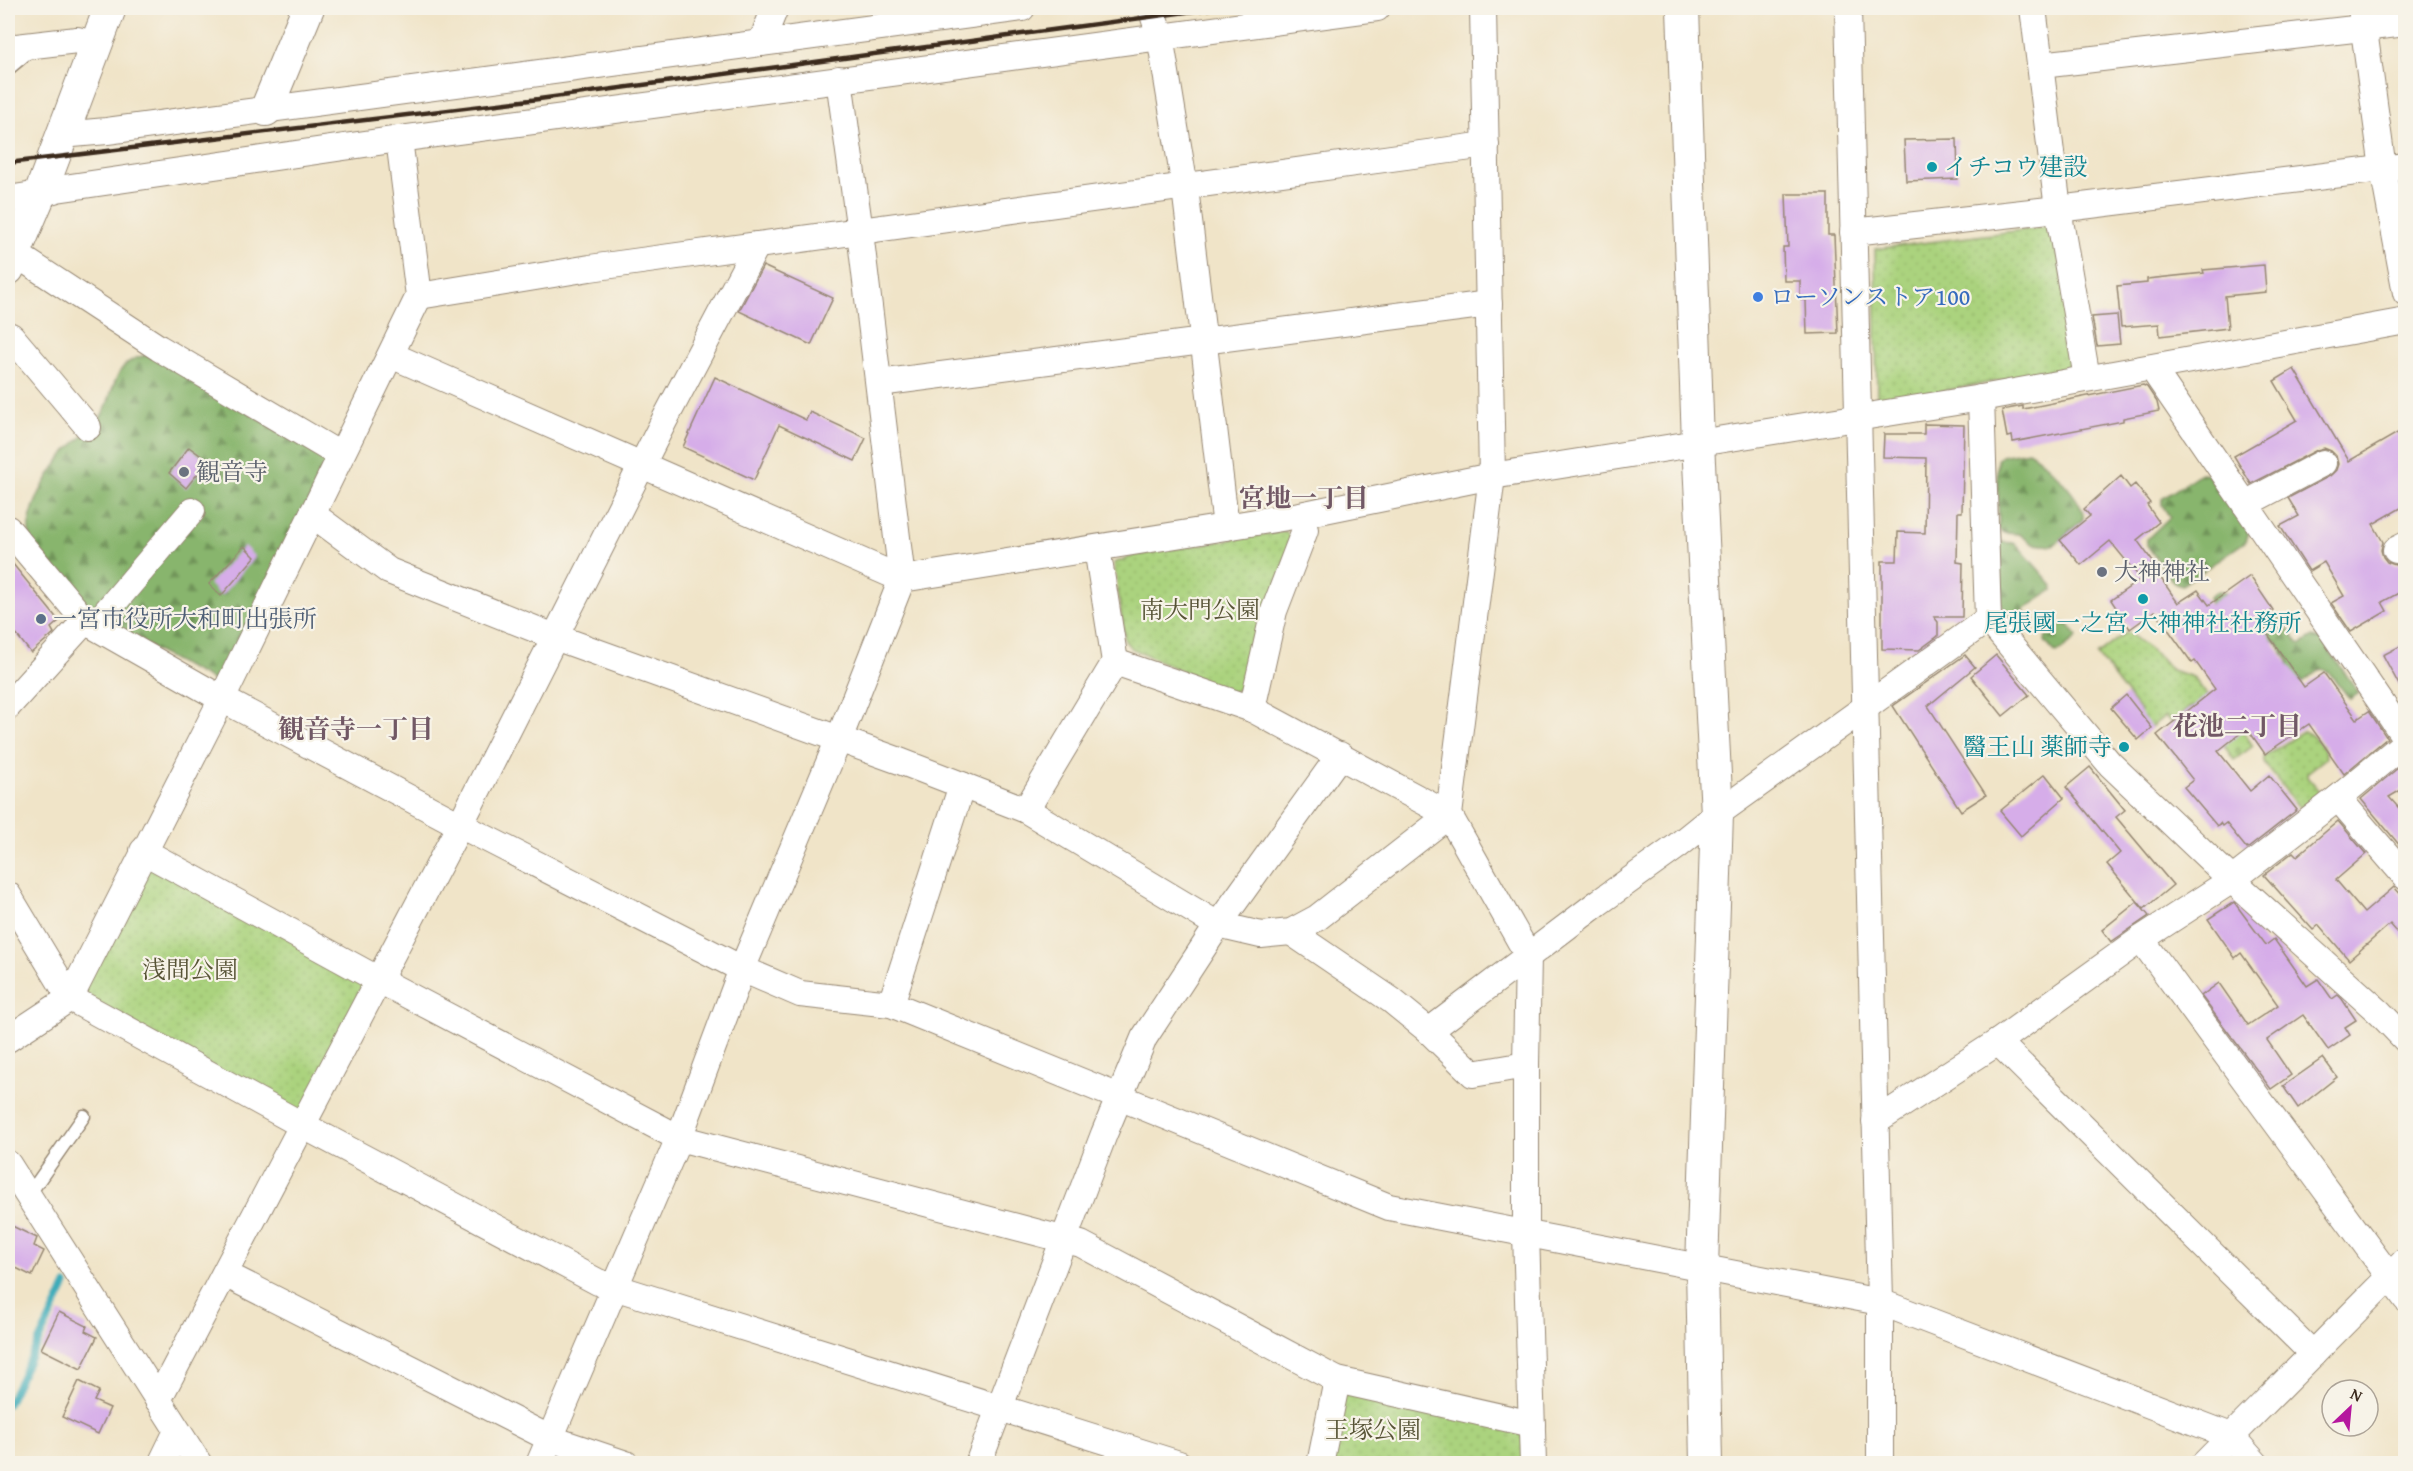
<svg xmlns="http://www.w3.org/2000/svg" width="2413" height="1471" viewBox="0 0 2413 1471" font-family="'Gentium Book Plus','Noto Serif JP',serif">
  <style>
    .green { fill: url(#green-dots); stroke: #737e4e; stroke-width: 1.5 }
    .forest { fill: url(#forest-firs); stroke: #627046; stroke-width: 1.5 }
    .cemetery { fill: url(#cemetery-stones); stroke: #737e4e; stroke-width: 1.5 }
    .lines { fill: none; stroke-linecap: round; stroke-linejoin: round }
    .stream { stroke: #3cacb9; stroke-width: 7 }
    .building { fill: #d6ade9 }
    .service-casing { stroke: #968773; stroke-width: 15 }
    .minor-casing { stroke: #968773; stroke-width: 28 }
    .tertiary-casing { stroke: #968773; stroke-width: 34 }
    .service { stroke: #fff; stroke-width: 12 }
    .minor { stroke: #fff; stroke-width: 26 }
    .tertiary { stroke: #fff; stroke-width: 32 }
    .rail { stroke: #3b2a1e; stroke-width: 4.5 }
    .culture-dot { fill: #0f9aa8; stroke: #f7f3e8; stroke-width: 2 }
    .shop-dot { fill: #3f7fe0; stroke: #f7f3e8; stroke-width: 2 }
    .worship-dot { fill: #6b7280; stroke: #f7f3e8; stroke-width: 2 }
    .service-dot { fill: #5c6f8a; stroke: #f7f3e8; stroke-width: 2 }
    .labels { text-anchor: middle; stroke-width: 4.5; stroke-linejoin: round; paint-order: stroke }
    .culture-label { font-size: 24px; fill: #0d838f; stroke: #f7f3e8; text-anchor: start }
    .shop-label { font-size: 24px; fill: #366cbe; stroke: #f7f3e8; text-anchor: start }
    .worship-label { font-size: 24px; fill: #5b616d; stroke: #f7f3e8; text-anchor: start }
    .park-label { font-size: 24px; fill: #575436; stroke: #f7f3e8 }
    .service-label { font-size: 24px; fill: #4e5e75; stroke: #f7f3e8; text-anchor: start }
    .neighbourhood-label { font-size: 26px; font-weight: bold; fill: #715865; stroke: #f7f3e8 }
  </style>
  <defs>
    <pattern id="green-dots" width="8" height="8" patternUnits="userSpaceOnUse" patternTransform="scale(1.5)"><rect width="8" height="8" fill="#abd37e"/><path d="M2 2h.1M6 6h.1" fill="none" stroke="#94b56c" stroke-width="1.8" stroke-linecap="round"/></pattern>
    <pattern id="forest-firs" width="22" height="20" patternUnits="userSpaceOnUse" patternTransform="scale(1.5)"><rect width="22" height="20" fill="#88b56d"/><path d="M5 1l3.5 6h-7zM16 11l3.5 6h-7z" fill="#709359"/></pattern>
    <pattern id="cemetery-stones" width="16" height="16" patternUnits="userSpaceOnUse" patternTransform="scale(1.5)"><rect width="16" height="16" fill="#abd37e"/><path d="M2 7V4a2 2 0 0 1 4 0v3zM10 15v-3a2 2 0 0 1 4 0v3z" fill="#94b56c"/></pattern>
  </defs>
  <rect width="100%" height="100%" fill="#f7f3e8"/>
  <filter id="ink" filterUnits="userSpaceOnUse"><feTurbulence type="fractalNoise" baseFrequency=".0167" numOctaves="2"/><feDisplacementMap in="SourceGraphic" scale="12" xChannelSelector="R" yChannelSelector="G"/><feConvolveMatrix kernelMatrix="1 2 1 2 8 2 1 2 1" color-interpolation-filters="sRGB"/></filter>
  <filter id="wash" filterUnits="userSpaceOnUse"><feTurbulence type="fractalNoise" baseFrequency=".008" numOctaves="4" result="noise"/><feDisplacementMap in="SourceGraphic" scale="24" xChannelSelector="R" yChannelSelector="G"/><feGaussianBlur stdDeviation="1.35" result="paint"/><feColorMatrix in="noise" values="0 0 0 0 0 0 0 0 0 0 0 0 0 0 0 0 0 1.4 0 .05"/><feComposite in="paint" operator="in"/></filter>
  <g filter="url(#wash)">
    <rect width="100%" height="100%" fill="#f0e4c8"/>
    <!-- green -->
    <g class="green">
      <path d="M 2055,226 L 2075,367 L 1877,403 L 1875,249 Z"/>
      <path d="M 1285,531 L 1292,538 L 1248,679 L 1242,688 L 1230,693 L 1131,648 L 1125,641 L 1114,563 L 1136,555 Z"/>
      <path d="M 2129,633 L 2160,657 L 2171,670 L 2193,677 L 2219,710 L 2204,722 L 2191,706 L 2171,723 L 2165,716 L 2138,737 L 2126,723 L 2140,711 L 2097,655 L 2124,634 Z"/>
      <path d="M 2304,731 C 2314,735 2325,747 2326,758 L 2307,773 L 2307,777 L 2319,791 L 2318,795 L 2302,807 L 2298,806 L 2264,763 L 2264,757 Z"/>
      <path d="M 146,859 L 370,982 L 300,1116 L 77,995 Z"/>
      <path d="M 1343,1388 L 1527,1429 L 1527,1463 L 1327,1464 Z"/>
    </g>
    <!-- forest -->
    <g class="forest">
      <path d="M 155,354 L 329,462 L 218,683 L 104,624 L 32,543 C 30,537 28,530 29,525 C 33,499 50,471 67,451 C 76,441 88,433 97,422 C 119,396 105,358 155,354 Z"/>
      <path d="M 2028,451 C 2044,460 2086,501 2083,519 L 2053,546 L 2033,544 L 2019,534 L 2005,533 L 1999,529 L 1997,460 L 2001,456 Z"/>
      <path d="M 2201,473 L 2207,474 L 2249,532 L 2246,541 L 2182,585 L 2173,582 L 2147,545 L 2147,539 L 2170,517 L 2162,505 L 2162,499 Z"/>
      <path d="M 2000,542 L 2013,543 L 2018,546 L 2053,586 L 2053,590 L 2023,610 L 2031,622 L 2024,630 L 2019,628 L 2000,602 L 1998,544 Z"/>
      <path d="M 2218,591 L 2224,592 L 2248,626 L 2253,628 L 2271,616 L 2278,616 L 2299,644 L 2302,644 L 2313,637 L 2321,639 L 2359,693 L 2350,699 L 2328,671 L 2321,669 L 2293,689 L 2287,689 L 2277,676 L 2289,662 L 2276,641 L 2271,640 L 2251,654 L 2243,653 L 2210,604 L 2209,597 Z"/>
      <path d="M 2063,623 L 2068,624 L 2077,636 L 2075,640 L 2057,653 L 2054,652 L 2045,641 L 2046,636 Z"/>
    </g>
    <!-- cemetery -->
    <path class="cemetery" d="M 2228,710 L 2253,746 L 2234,760 L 2208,723 Z"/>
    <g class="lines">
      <!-- stream -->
      <path class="stream" d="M 8,1404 L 66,1285"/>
    </g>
    <g id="blocks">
      <!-- building -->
      <g class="building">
        <path d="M 1957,139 L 1958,179 L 1906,181 L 1904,140 Z"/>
        <path d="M 1786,194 L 1828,194 L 1828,235 L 1834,235 L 1838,333 L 1807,334 L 1806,300 L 1800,300 L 1800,281 L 1784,281 L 1783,247 L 1788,247 Z"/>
        <path d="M 2264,265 L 2266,292 L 2225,296 L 2228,328 L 2160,336 L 2159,324 L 2121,327 L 2117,286 L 2147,283 L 2147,279 L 2204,273 L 2203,270 Z"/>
        <path d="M 763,266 L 833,298 L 811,345 L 739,311 Z"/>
        <path d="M 2117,315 L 2120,344 L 2097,346 L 2092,317 Z"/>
        <path d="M 2294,369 L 2349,461 L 2406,428 L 2406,505 L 2373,524 L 2383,542 L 2381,550 L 2383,557 L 2387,562 L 2395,565 L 2406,562 L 2406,589 L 2382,602 L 2387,611 L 2351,632 L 2331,603 L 2344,596 L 2324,562 L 2309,571 L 2280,526 L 2299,516 L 2288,498 L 2330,476 L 2336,470 L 2338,464 L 2336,456 L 2331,451 L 2324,448 L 2317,450 L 2251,484 L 2234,456 L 2297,420 L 2274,381 Z"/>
        <path d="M 715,377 L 806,420 L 810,412 L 866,438 L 855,461 L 779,425 L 754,480 L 683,447 Z"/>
        <path d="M 2143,385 L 2147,387 L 2157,402 L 2159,411 L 2123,418 L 2123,421 L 2013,442 L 2012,436 L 2007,437 L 2002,410 L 2023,406 L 2023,409 Z"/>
        <path d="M 1924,424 L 1964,425 L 1962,512 L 1958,512 L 1957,562 L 1963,563 L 1962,617 L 1934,617 L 1938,622 L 1938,636 L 1919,650 L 1882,649 L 1882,561 L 1897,561 L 1898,532 L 1925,533 L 1926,458 L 1883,457 L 1884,434 L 1924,434 Z"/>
        <path d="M 189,447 L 208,461 L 186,488 L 169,473 Z"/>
        <path d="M 2121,476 L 2130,488 L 2135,484 L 2150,503 L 2147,505 L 2159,522 L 2137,540 L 2153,562 L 2151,564 L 2178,603 L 2198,590 L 2209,605 L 2250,576 L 2273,610 L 2258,620 L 2304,687 L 2324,673 L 2357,719 L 2369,711 L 2387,738 L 2344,774 L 2309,724 L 2265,754 L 2247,728 L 2218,751 L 2250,791 L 2269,775 L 2297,810 L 2247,849 L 2226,823 L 2222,826 L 2220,823 L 2217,826 L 2184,787 L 2193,780 L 2157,735 L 2215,689 L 2195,661 L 2192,663 L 2155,611 L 2130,629 L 2111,600 L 2141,579 L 2110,541 L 2081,565 L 2060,540 L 2090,516 L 2084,509 Z"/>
        <path d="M 244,546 L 255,557 L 221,596 L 209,584 Z"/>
        <path d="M 8,558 L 59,621 L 51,628 L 54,633 L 31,653 L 8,624 Z"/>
        <path d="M 2406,643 L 2406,698 L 2383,655 Z"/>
        <path d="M 1965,655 L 1975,667 L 1928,706 L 1986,795 L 1961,811 L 1893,706 Z"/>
        <path d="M 1996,655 L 2029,695 L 2003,716 L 1971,676 Z"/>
        <path d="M 2126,695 L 2152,728 L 2138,740 L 2111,708 Z"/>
        <path d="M 2405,762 L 2406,787 L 2389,797 L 2406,816 L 2406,853 L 2361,799 Z"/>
        <path d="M 2090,767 L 2125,810 L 2116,817 L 2173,885 L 2144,909 L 2107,864 L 2120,853 L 2066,787 Z"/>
        <path d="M 2045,774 L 2064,798 L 2021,836 L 2000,811 Z"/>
        <path d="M 2338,821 L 2366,854 L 2336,880 L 2364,913 L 2394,887 L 2406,900 L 2406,942 L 2390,924 L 2349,960 L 2319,925 L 2313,930 L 2264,875 L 2293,852 L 2297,856 Z"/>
        <path d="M 2137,902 L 2149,916 L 2111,942 L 2102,930 Z"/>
        <path d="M 2234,902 L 2266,945 L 2274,939 L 2307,986 L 2318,979 L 2332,999 L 2338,995 L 2342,999 L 2356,1020 L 2345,1027 L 2350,1035 L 2328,1050 L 2303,1015 L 2267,1040 L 2291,1075 L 2271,1089 L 2201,996 L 2219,983 L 2248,1025 L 2278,1005 L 2241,953 L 2235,958 L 2208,919 Z"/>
        <path d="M 2323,1058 L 2337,1077 L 2298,1108 L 2283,1086 Z"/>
        <path d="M 8,1224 L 37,1238 L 34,1246 L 44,1251 L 32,1276 L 8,1264 Z"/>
        <path d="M 59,1312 L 87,1326 L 85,1331 L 97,1337 L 81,1369 L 41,1349 Z"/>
        <path d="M 79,1381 L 99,1391 L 94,1401 L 110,1408 L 98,1434 L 62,1417 Z"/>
      </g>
    </g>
  </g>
  <g filter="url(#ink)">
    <use href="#blocks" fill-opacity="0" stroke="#968773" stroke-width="1.5"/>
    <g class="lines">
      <defs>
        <g id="service">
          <path d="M 8,69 L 32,49"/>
          <path d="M 28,1196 L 84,1116"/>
        </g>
        <g id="minor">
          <path d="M 1151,8 L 1160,36 L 1185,188 L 1226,527"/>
          <path d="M 1483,8 L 1492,476 L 1449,815 L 1528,955 L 1526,1065 L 1526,1233 L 1533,1464"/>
          <path d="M 1848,8 L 1880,1302 L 1880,1464"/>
          <path d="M 2033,8 L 2058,209 L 2087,378"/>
          <path d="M 2361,8 L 2383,169 L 2406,293"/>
          <path d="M 761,43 L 775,8"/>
          <path d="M 8,48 L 77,40 L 95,44"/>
          <path d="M 2041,65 L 2406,23"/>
          <path d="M 61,135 L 107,131 L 1022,8"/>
          <path d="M 8,199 L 40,194 L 57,189 L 399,139 L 1377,8"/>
          <path d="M 1853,232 L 2058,209 L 2406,166"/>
          <path d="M 14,253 L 159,348 L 340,455"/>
          <path d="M 419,296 L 590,268 L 1486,145"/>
          <path d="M 8,335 L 11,336 L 88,427"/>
          <path d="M 391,355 L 902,579 L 860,232 L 839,79"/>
          <path d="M 2152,368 L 2406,739"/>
          <path d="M 879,383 L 1489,304"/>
          <path d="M 1981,398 L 1988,619 L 2110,764 L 2232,880 L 2380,1013 L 2406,1040"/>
          <path d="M 2245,504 L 2323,463"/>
          <path d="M 312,514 L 389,571 L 555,637 L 897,760 L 1026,810 L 1218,925 L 1261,935 L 1291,932 L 1317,918 L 1449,815 L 1252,709 L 1115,662"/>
          <path d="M 8,529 L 85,621 L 222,699 L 460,825 L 742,969 L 800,994 L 891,1004 L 1389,1207 L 1880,1302 L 2231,1436 L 2256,1464"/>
          <path d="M 2396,550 L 2406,545"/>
          <path d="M 94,626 L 192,511"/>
          <path d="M 8,706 L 85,621"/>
          <path d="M 1252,709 L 1274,611 L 1305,530 L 1300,515"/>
          <path d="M 2338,798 L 2406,877"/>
          <path d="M 1026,810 L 1115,662 L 1097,548"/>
          <path d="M 143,851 L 379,980 L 679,1138 L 1081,1244 L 1337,1380 L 1532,1424"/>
          <path d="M 8,895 L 70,998 L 302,1125 L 598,1282 L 1179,1464"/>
          <path d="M 1291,932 L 1391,1000 L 1429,1031 L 1473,1074 L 1526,1065"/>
          <path d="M 2141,939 L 2406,1299"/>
          <path d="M 891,1004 L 962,785"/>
          <path d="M 1429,1031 L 1598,903 L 1676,847 L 1717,814 L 1988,619"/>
          <path d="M 8,1039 L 70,998 L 222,699 L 419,296 L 399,139"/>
          <path d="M 1998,1042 L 2313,1354"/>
          <path d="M 1875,1122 L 1998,1042 L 2141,939 L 2232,880 L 2338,798 L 2406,742"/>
          <path d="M 8,1164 L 199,1464"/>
          <path d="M 225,1274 L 549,1438 L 626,1464"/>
          <path d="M 158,1400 L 460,825 L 664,421 L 757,245"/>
          <path d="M 161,1464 L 177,1431"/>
          <path d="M 539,1464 L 679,1138 L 742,969 L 839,739 L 902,579 L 1300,515 L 1492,476 L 1981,398 L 2406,321"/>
          <path d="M 978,1464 L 1104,1134 L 1144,1038 L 1218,925 L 1340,755"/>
          <path d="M 1320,1464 L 1337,1380"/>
          <path d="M 2204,1464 L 2406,1260"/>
        </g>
        <g id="tertiary">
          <path d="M 1683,8 L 1698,443 L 1717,814 L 1702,1267 L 1706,1464"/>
          <path d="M 266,110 L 308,8"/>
          <path d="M 8,269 L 40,194 L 110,8"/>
        </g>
      </defs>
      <!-- service casing -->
      <use href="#service" class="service-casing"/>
      <!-- minor casing -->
      <use href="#minor" class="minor-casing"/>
      <!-- tertiary casing -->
      <use href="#tertiary" class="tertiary-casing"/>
      <!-- service -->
      <use href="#service" class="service"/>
      <!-- minor -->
      <use href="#minor" class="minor"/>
      <!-- tertiary -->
      <use href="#tertiary" class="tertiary"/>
      <!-- rail -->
      <path class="rail" d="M 8,163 L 539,99 L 1216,8"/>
    </g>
  </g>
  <!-- markers -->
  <g class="culture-dot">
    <circle cx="1932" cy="167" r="6"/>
    <circle cx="2143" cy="599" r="6"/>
    <circle cx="2124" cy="747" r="6"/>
  </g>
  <circle class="shop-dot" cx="1758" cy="297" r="6"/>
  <g class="worship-dot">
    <circle cx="184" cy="472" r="6"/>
    <circle cx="2102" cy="572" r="6"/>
  </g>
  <circle class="service-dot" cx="41" cy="619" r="6"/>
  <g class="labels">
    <!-- culture labels -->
    <g class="culture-label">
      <text x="1944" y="175">イチコウ建設</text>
      <text x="2143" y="631" text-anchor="middle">尾張國一之宮 大神神社社務所</text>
      <text x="2112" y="755" text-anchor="end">醫王山 薬師寺</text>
    </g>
    <!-- shop labels -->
    <g class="shop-label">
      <text x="1770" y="305">ローソンストア100</text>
    </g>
    <!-- worship labels -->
    <g class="worship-label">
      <text x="196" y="480">観音寺</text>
      <text x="2114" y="580">大神神社</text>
    </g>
    <!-- park labels -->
    <g class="park-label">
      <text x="1200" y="618">南大門公園</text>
      <text x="190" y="978">浅間公園</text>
      <text x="1373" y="1438">王塚公園</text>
    </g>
    <!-- service labels -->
    <g class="service-label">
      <text x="53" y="627">一宮市役所大和町出張所</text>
    </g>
    <!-- neighbourhood labels -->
    <g class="neighbourhood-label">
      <text x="1304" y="507">宮地一丁目</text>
      <text x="2237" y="735">花池二丁目</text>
      <text x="356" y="738">観音寺一丁目</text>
    </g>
  </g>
  <!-- margin -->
  <rect width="2413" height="1471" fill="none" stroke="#f7f3e8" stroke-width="30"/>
  <!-- north arrow -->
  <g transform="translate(2350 1408) rotate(26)"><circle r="28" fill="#f7f3e8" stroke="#aca397" stroke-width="1.5"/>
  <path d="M0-4.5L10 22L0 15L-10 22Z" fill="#b5179e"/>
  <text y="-9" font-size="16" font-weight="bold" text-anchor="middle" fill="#3b2a1e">N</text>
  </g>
</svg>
